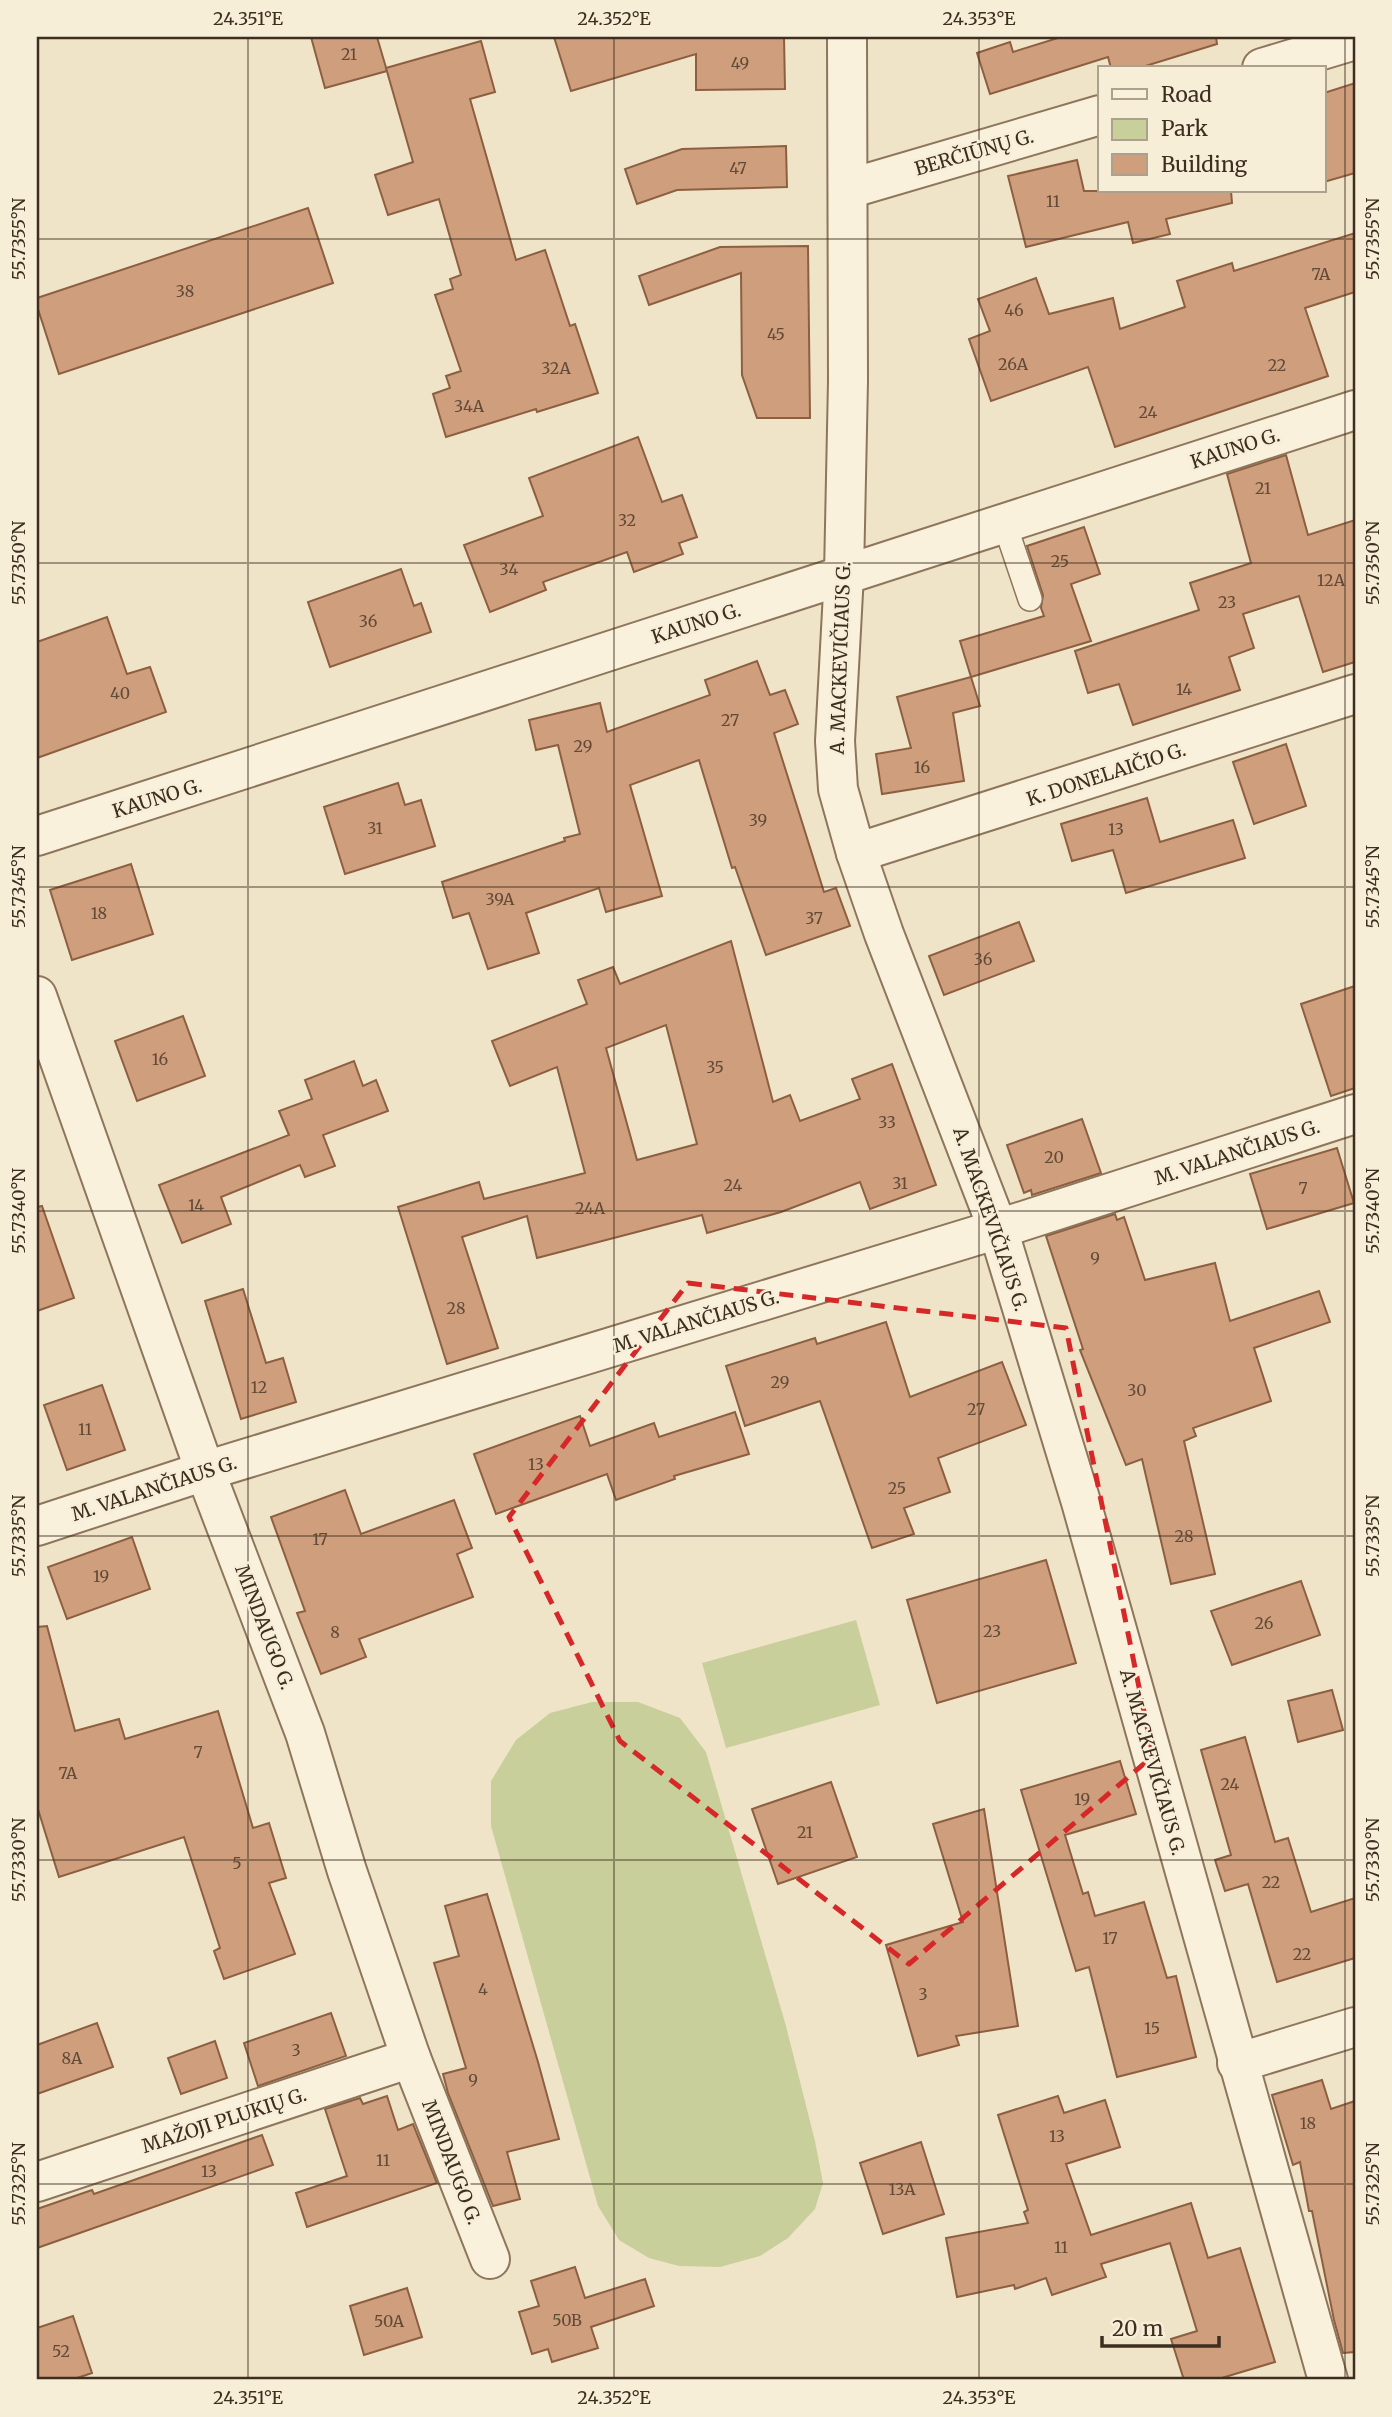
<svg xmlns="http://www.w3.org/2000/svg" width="1392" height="2417" viewBox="0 0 1392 2417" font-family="Merriweather,serif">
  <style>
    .green { fill: #c9cf9b }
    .building { fill: #cf9f7d; stroke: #8d5f41; stroke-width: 2; fill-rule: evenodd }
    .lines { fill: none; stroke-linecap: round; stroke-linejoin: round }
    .service-casing { stroke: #8d765c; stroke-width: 26 }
    .minor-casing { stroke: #8d765c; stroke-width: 42 }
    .service { stroke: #faf1dc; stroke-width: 23 }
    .minor { stroke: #faf1dc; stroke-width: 38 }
    .marked { fill: none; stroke: #d62828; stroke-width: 5; stroke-dasharray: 14 9; stroke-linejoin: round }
    .ticks { fill: none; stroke: #3d2e20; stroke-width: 2; stroke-opacity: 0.45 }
    .labels { text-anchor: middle; stroke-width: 5; stroke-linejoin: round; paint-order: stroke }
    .number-label { font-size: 16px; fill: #624a37 }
    .street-label { font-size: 19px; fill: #3d2e20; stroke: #f7eed8 }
    .neatline { fill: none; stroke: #3d2e20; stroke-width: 2.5 }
    .ticks-label { font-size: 18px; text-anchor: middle; fill: #3d2e20 }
  </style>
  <rect width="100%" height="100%" fill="#f0e4c8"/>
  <!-- green -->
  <g class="green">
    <path d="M 856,1620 L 880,1705 L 726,1748 L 702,1663 Z"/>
    <path d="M 592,1702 L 638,1702 L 680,1718 L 706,1752 L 786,2026 L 815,2141 L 823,2183 L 815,2209 L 788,2238 L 760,2256 L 720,2267 L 679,2266 L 649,2258 L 619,2240 L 598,2206 L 491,1826 L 491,1781 L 516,1740 L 550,1713 Z"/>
  </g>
  <!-- building -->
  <g class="building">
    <path d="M 311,37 L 377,37 L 387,71 L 325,88 Z"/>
    <path d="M 554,37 L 784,37 L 785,89 L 696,90 L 696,54 L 571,91 Z"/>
    <path d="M 1061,37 L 1216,37 L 1217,44 L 1139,68 L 1111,68 L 1108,57 L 990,94 L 977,53 L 1010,42 L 1013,52 Z"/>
    <path d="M 481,41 L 495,92 L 470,99 L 516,260 L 545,250 L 570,326 L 575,324 L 598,393 L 537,412 L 536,409 L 446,437 L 433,394 L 450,388 L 446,376 L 461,371 L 435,295 L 453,289 L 450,279 L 461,275 L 439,199 L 388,215 L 375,175 L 413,162 L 386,68 Z"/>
    <path d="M 1355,83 L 1355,173 L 1324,182 L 1324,93 Z"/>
    <path d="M 786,146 L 787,187 L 677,190 L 637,204 L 625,169 L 682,149 Z"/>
    <path d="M 1077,160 L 1084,191 L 1231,191 L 1232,203 L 1166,219 L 1170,234 L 1133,243 L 1128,222 L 1026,247 L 1008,176 Z"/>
    <path d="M 308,208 L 333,283 L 59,374 L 37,306 L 37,298 Z"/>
    <path d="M 1355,233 L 1355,292 L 1305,308 L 1328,376 L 1115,447 L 1088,367 L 991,401 L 969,339 L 990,331 L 978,299 L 1036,278 L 1049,314 L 1113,298 L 1120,329 L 1185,307 L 1177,281 L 1232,263 L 1234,271 Z"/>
    <path d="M 808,246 L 810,418 L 757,418 L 742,375 L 741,273 L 649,305 L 639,276 L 720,247 Z"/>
    <path d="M 638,437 L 662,502 L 682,495 L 697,537 L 679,543 L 683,554 L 634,572 L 627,552 L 543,582 L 546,590 L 490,612 L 464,545 L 543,516 L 529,478 Z"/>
    <path d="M 1286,455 L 1308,535 L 1355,520 L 1355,662 L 1323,672 L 1299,596 L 1243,614 L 1254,648 L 1229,657 L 1240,690 L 1133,725 L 1119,684 L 1088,693 L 1075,651 L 1199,610 L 1190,583 L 1251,563 L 1227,474 Z"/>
    <path d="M 1084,527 L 1100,574 L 1071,584 L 1091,641 L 971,677 L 960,641 L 1044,616 L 1041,608 L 1043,595 L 1027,546 Z"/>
    <path d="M 401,569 L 414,606 L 421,603 L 431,632 L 330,667 L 308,602 Z"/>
    <path d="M 107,617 L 127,674 L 150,667 L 166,712 L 37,758 L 37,642 Z"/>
    <path d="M 757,661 L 770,695 L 785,690 L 798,724 L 774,733 L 824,892 L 836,888 L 850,926 L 766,955 L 735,867 L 732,868 L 699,760 L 630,785 L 662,896 L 606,912 L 599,888 L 526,913 L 539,953 L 488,969 L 469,913 L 453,918 L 442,882 L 565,841 L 564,838 L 580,834 L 558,745 L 536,750 L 529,720 L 600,703 L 607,732 L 710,695 L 705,680 Z"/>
    <path d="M 971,677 L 980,706 L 953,713 L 964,781 L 882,794 L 876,754 L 911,748 L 897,697 Z"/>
    <path d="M 1286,744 L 1306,806 L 1254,824 L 1233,762 Z"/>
    <path d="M 398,783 L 405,805 L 421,800 L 435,846 L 345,874 L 324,807 Z"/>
    <path d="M 1147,798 L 1160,842 L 1233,820 L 1245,858 L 1126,893 L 1113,850 L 1072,861 L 1061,824 Z"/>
    <path d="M 131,864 L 153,934 L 72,960 L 50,890 Z"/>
    <path d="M 1019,922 L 1034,961 L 944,995 L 929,956 Z"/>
    <path d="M 731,941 L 773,1102 L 790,1095 L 800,1121 L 860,1099 L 852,1079 L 892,1064 L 936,1185 L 870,1209 L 860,1182 L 781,1212 L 707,1233 L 702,1215 L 537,1258 L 527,1216 L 462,1237 L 498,1348 L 447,1364 L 398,1207 L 479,1182 L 484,1199 L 585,1173 L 557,1067 L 510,1086 L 492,1041 L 587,1004 L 578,980 L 613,967 L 620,984 ZM 666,1025 L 697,1144 L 637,1160 L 606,1048 Z"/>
    <path d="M 1355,986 L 1355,1088 L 1331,1096 L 1301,1004 Z"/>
    <path d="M 183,1016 L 205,1076 L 137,1101 L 115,1041 Z"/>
    <path d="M 354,1061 L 363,1086 L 376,1080 L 388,1111 L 323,1135 L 335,1166 L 305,1177 L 300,1165 L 221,1197 L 231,1224 L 182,1243 L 159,1185 L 289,1135 L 279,1111 L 312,1099 L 305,1080 Z"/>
    <path d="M 1082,1119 L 1101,1173 L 1032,1195 L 1031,1190 L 1024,1193 L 1007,1145 Z"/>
    <path d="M 1337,1148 L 1354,1203 L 1267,1229 L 1250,1174 Z"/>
    <path d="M 42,1206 L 74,1298 L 37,1311 L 37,1207 Z"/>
    <path d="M 1115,1214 L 1117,1220 L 1124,1217 L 1145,1280 L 1215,1263 L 1230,1321 L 1319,1291 L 1330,1322 L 1254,1348 L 1271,1401 L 1193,1428 L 1196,1436 L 1184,1441 L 1215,1574 L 1171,1584 L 1142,1459 L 1126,1465 L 1080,1350 L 1083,1349 L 1046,1236 Z"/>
    <path d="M 243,1289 L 266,1363 L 283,1358 L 296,1402 L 241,1419 L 205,1301 Z"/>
    <path d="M 886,1322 L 910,1397 L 1002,1362 L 1026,1425 L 938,1458 L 950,1492 L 904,1508 L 914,1534 L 872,1548 L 820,1401 L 745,1426 L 726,1366 L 815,1338 L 817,1344 Z"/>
    <path d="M 102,1385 L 125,1450 L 67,1470 L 44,1405 Z"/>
    <path d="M 735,1412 L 749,1454 L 674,1476 L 675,1479 L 616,1500 L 607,1474 L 496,1514 L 474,1454 L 580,1416 L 590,1446 L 654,1423 L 659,1437 Z"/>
    <path d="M 345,1490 L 361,1534 L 454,1500 L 472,1548 L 457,1554 L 473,1597 L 359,1639 L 366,1657 L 321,1674 L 297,1613 L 305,1611 L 271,1517 Z"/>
    <path d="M 132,1537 L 150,1589 L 67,1619 L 48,1567 Z"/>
    <path d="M 1046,1560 L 1076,1663 L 937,1703 L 907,1600 Z"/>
    <path d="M 1301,1581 L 1320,1635 L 1232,1665 L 1211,1611 Z"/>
    <path d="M 47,1626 L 75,1731 L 119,1719 L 125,1739 L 218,1711 L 253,1828 L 269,1823 L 286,1878 L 269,1883 L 295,1954 L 224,1979 L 214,1951 L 220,1948 L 184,1837 L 59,1877 L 37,1806 L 37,1627 Z"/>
    <path d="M 1332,1690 L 1343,1730 L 1298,1742 L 1288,1701 Z"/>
    <path d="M 1245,1737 L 1275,1842 L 1288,1838 L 1311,1912 L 1355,1898 L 1355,1958 L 1277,1982 L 1248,1884 L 1225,1891 L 1215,1860 L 1231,1855 L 1201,1750 Z"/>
    <path d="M 1120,1761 L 1136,1814 L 1065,1835 L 1083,1894 L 1088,1892 L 1095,1916 L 1144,1902 L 1167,1978 L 1176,1976 L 1196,2057 L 1117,2077 L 1089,1967 L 1076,1971 L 1021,1790 Z"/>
    <path d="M 831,1782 L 857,1857 L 778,1884 L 752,1809 Z"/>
    <path d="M 984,1809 L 1018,2026 L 956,2036 L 959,2045 L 918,2056 L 886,1945 L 963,1922 L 933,1824 Z"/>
    <path d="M 487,1894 L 538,2062 L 559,2139 L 507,2152 L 520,2199 L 493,2206 L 448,2093 L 443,2074 L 466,2068 L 434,1963 L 459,1956 L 445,1906 Z"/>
    <path d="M 331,2013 L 346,2056 L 258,2086 L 244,2043 Z"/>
    <path d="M 97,2023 L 113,2067 L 37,2094 L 37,2045 Z"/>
    <path d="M 215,2041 L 227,2078 L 181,2094 L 168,2058 Z"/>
    <path d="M 1322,2080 L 1331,2109 L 1355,2101 L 1355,2352 L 1343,2353 L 1334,2320 L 1312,2211 L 1309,2211 L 1300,2162 L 1293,2165 L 1272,2095 Z"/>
    <path d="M 387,2096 L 398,2130 L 413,2124 L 437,2183 L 307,2227 L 296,2193 L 347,2176 L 325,2109 L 360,2098 L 363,2104 Z"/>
    <path d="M 1058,2096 L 1064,2113 L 1105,2100 L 1120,2147 L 1066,2164 L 1091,2235 L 1191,2203 L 1208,2258 L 1240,2248 L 1275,2362 L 1215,2380 L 1184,2380 L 1171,2339 L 1197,2331 L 1170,2243 L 1101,2264 L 1106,2277 L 1052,2295 L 1046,2278 L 1015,2289 L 1014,2285 L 957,2297 L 946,2238 L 1028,2223 L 1024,2212 L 1028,2210 L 998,2115 Z"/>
    <path d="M 262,2135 L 273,2165 L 37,2248 L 37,2209 L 92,2190 L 94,2194 Z"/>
    <path d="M 921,2142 L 944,2214 L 883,2234 L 860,2163 Z"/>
    <path d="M 575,2267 L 585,2298 L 645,2279 L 654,2306 L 591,2327 L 598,2348 L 552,2362 L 548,2349 L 532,2354 L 519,2312 L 539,2306 L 531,2281 Z"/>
    <path d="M 407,2288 L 422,2337 L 364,2355 L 350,2306 Z"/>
    <path d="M 73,2316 L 92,2373 L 71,2380 L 37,2380 L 37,2328 Z"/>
  </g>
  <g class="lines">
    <defs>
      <path id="service" d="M 1004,522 L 1030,599"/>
      <g id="minor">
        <path d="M 847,37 L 848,381 L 844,574 L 835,741 L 838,789 L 856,853 L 884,934 L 998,1229 L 1081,1502 L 1328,2380"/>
        <path d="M 1262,68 L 1355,40"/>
        <path d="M 848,189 L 1100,115"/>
        <path d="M 37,836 C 477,698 915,550 1355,410"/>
        <path d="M 856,853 L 1355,694"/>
        <path d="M 37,996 L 205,1471 L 305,1733 L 347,1871 L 411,2058 L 490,2259"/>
        <path d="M 37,1526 L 205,1471 L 998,1229 L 1355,1114"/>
        <path d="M 1237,2063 L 1355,2027"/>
        <path d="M 37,2182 L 411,2058"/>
      </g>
    </defs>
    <!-- service casing -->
    <use href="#service" class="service-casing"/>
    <!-- minor casing -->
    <use href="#minor" class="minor-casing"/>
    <!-- service -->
    <use href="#service" class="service"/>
    <!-- minor -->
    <use href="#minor" class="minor"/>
  </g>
  <!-- marked area -->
  <path class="marked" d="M 688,1283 L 1066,1328 L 1153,1756 L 909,1964 L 620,1741 L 509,1517 Z"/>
  <!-- ticks -->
  <path class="ticks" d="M 248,37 L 248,2380M 614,37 L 614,2380M 979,37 L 979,2380M 1345,37 L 1345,2380M 37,239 L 1355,239M 37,563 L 1355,563M 37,887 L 1355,887M 37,1211 L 1355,1211M 37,1536 L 1355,1536M 37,1860 L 1355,1860M 37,2184 L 1355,2184"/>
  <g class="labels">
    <!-- number labels -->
    <g class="number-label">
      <text x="349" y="60">21</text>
      <text x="740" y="69">49</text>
      <text x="738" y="174">47</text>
      <text x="1053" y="207">11</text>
      <text x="1321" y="280">7A</text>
      <text x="185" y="297">38</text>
      <text x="1014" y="316">46</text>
      <text x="776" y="340">45</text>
      <text x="1013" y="370">26A</text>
      <text x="1277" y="371">22</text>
      <text x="556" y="374">32A</text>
      <text x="469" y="412">34A</text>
      <text x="1148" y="418">24</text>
      <text x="1263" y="494">21</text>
      <text x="627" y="526">32</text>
      <text x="1060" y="567">25</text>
      <text x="509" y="575">34</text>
      <text x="1331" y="586">12A</text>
      <text x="1227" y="608">23</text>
      <text x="368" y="627">36</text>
      <text x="1184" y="695">14</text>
      <text x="120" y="699">40</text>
      <text x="730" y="726">27</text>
      <text x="583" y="752">29</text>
      <text x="922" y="773">16</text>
      <text x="758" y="826">39</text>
      <text x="375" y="834">31</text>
      <text x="1116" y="835">13</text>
      <text x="500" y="905">39A</text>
      <text x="99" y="919">18</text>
      <text x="814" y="924">37</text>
      <text x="983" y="965">36</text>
      <text x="160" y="1065">16</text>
      <text x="715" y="1073">35</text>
      <text x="887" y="1128">33</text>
      <text x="1054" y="1163">20</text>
      <text x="900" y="1189">31</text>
      <text x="733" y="1191">24</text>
      <text x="1303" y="1194">7</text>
      <text x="196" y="1211">14</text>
      <text x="590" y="1214">24A</text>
      <text x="1095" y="1264">9</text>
      <text x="456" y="1314">28</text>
      <text x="780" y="1388">29</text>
      <text x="259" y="1393">12</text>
      <text x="1137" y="1396">30</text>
      <text x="976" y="1415">27</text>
      <text x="85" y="1435">11</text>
      <text x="536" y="1470">13</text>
      <text x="897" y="1494">25</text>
      <text x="1184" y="1542">28</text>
      <text x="320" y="1545">17</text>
      <text x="101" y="1582">19</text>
      <text x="1264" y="1629">26</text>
      <text x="992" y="1637">23</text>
      <text x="335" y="1638">8</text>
      <text x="198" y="1758">7</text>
      <text x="68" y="1779">7A</text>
      <text x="1230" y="1790">24</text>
      <text x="1082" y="1805">19</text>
      <text x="805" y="1838">21</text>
      <text x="237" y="1869">5</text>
      <text x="1271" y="1888">22</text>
      <text x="1110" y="1944">17</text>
      <text x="1302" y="1960">22</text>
      <text x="483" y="1995">4</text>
      <text x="923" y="2000">3</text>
      <text x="1152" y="2034">15</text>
      <text x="296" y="2056">3</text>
      <text x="72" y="2064">8A</text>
      <text x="473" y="2086">9</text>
      <text x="1308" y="2129">18</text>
      <text x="1057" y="2142">13</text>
      <text x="383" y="2166">11</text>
      <text x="209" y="2177">13</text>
      <text x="902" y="2195">13A</text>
      <text x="1061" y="2253">11</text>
      <text x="567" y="2326">50B</text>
      <text x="389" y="2327">50A</text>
      <text x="61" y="2357">52</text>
    </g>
    <!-- street labels -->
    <g class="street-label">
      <text transform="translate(974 152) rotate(-16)" y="7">BERČIŪNŲ G.</text>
      <text transform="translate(1235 448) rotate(-18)" y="7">KAUNO G.</text>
      <text transform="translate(696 623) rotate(-18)" y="7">KAUNO G.</text>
      <text transform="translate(840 658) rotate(-88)" y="7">A. MACKEVIČIAUS G.</text>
      <text transform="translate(1106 774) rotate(-18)" y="7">K. DONELAIČIO G.</text>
      <text transform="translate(157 798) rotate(-17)" y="7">KAUNO G.</text>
      <text transform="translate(1237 1152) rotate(-18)" y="7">M. VALANČIAUS G.</text>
      <text transform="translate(991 1219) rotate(71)" y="7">A. MACKEVIČIAUS G.</text>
      <text transform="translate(696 1321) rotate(-17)" y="7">M. VALANČIAUS G.</text>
      <text transform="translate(154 1488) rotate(-18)" y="7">M. VALANČIAUS G.</text>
      <text transform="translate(265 1627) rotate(69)" y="7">MINDAUGO G.</text>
      <text transform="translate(1153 1762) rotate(74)" y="7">A. MACKEVIČIAUS G.</text>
      <text transform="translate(224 2120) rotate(-18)" y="7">MAŽOJI PLUKIŲ G.</text>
      <text transform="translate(452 2162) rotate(69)" y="7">MINDAUGO G.</text>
    </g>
  </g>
  <!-- border -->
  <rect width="1392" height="2417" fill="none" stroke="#f7eed8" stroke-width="77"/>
  <!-- legend -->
  <rect x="1098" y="66" width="228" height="126" fill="#f7eed8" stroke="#ada18e" stroke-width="2"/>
  <rect x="1112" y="89" width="35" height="10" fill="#faf1dc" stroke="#ada18e" stroke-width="2"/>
  <text x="1161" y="102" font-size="21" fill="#3d2e20">Road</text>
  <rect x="1112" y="119" width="35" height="21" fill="#c9cf9b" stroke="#ada18e" stroke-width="2"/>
  <text x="1161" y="136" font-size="21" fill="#3d2e20">Park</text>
  <rect x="1112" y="154" width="35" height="21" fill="#cf9f7d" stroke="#ada18e" stroke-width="2"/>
  <text x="1161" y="172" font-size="21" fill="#3d2e20">Building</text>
  <!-- scale -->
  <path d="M1102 2336v10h117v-10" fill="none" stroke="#3d2e20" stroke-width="3.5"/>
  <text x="1112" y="2336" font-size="21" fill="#3d2e20" stroke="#f7eed8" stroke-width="5" paint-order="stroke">20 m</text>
  <rect x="38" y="38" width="1316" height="2340" class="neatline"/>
  <g class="ticks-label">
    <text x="248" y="25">24.351°E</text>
    <text x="614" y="25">24.352°E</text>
    <text x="979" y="25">24.353°E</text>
    <text transform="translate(19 239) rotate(-90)" y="6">55.7355°N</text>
    <text transform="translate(1373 239) rotate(-90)" y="6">55.7355°N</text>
    <text transform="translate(19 563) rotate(-90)" y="6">55.7350°N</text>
    <text transform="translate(1373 563) rotate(-90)" y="6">55.7350°N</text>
    <text transform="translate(19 887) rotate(-90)" y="6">55.7345°N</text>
    <text transform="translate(1373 887) rotate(-90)" y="6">55.7345°N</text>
    <text transform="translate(19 1211) rotate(-90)" y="6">55.7340°N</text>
    <text transform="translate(1373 1211) rotate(-90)" y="6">55.7340°N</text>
    <text transform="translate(19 1536) rotate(-90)" y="6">55.7335°N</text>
    <text transform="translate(1373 1536) rotate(-90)" y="6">55.7335°N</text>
    <text transform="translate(19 1860) rotate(-90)" y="6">55.7330°N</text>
    <text transform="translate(1373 1860) rotate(-90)" y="6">55.7330°N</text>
    <text transform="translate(19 2184) rotate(-90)" y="6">55.7325°N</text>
    <text transform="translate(1373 2184) rotate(-90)" y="6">55.7325°N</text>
    <text x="248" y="2404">24.351°E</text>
    <text x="614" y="2404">24.352°E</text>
    <text x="979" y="2404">24.353°E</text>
  </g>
</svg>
